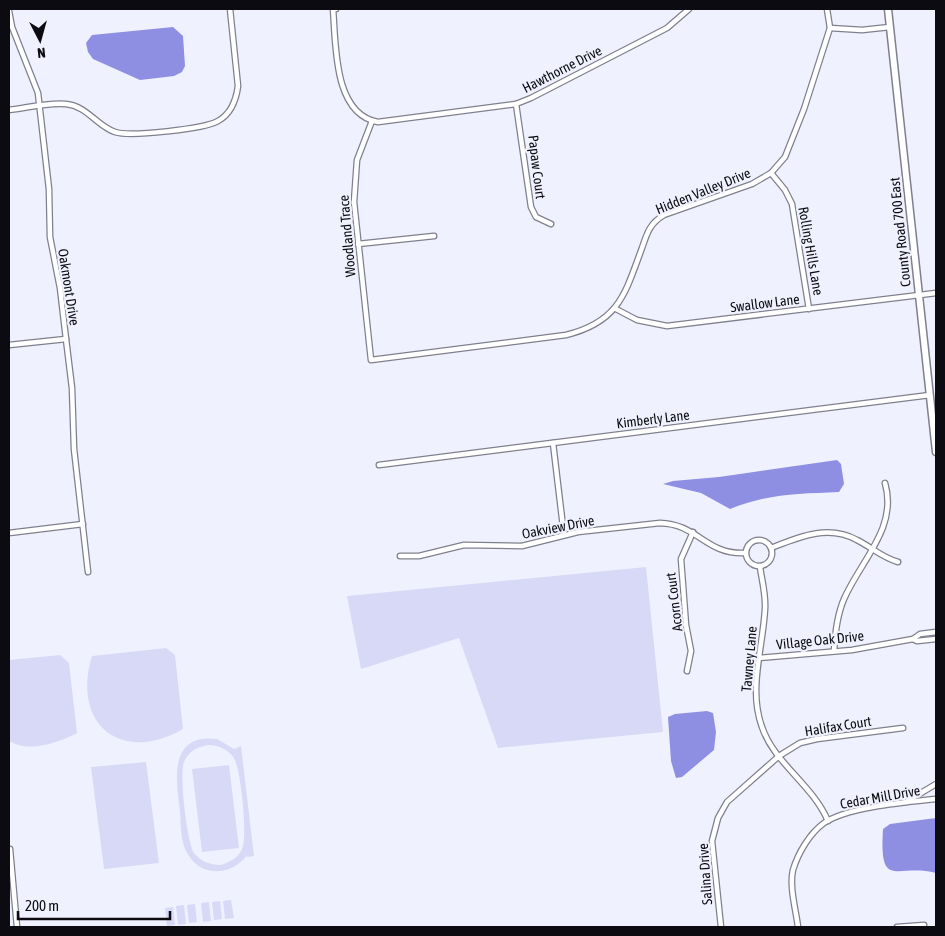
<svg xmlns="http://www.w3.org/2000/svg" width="945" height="936" viewBox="0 0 945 936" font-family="'Asap Condensed',sans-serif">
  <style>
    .green { fill: #d8d9f7; fill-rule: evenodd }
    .water { fill: #8e8ee2 }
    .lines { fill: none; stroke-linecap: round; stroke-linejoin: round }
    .street-casing { stroke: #7f808e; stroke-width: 7 }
    .secondary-casing { stroke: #7f808e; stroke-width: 9 }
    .street { stroke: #fff; stroke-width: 4.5 }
    .secondary { stroke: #fff; stroke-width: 6 }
    .labels { text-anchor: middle; stroke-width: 4.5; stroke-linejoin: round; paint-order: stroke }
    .street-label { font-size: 14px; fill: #0b0b11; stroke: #f0f1fe }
  </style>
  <rect width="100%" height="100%" fill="#f0f1fe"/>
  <!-- green -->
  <g class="green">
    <path d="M 646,567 L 663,732 L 498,748 L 459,638 L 361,669 L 347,596 Z"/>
    <path d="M 166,648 L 175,655 L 183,729 C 121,765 71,724 92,656 Z"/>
    <path d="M 60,655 L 69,663 L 77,733 C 58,743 29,753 9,741 L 9,660 Z"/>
    <path d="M 217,739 L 234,749 L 241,746 L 254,856 L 247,857 L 247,855 C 233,875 203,878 189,856 C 180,844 181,825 180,811 C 176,781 168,733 217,739 ZM 208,745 C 218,745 228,749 234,758 C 241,770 248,837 242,849 C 238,858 230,862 221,865 C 211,865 201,862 194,853 C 187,842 179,775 184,762 C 188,752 197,747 208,745 Z"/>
    <path d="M 146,762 L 159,863 L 104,869 L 91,767 Z"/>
    <path d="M 229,765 L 239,848 L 202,852 L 192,769 Z"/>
    <path d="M 231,900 L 234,918 L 225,919 L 223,901 Z"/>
    <path d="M 220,901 L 222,919 L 214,920 L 212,902 Z"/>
    <path d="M 209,902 L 211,921 L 203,922 L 201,903 Z"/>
    <path d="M 195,904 L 197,922 L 189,923 L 187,905 Z"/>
    <path d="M 184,905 L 186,924 L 178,925 L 176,906 Z"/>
    <path d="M 173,907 L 175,925 L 167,926 L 165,908 Z"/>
  </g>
  <!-- water -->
  <g class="water">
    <path d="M 173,27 L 183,36 L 185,66 L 182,72 L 174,76 L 140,80 L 93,59 L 88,52 L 86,43 L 92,35 Z"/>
    <path d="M 837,460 L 841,464 L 844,484 L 839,492 C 797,494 771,493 730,509 L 701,493 L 663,484 L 673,481 L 719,477 Z"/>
    <path d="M 707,711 L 713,713 L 716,732 L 714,750 L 682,777 L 676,778 L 671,761 L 668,717 L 675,714 Z"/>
    <path d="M 936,818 L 936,873 C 897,863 879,892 883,829 L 890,824 Z"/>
  </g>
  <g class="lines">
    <defs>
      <g id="street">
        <path d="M 336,9 L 333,9 C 336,44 333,114 378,122 L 516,104 L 531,98 L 667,28 L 689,9"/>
        <path d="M 9,11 L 12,27 L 38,93 L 49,189 L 50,237 L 60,288 L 66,339 L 72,388 L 74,449 L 88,572"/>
        <path d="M 830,28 L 862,30 L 890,27"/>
        <path d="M 516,104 L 531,207 L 536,217 L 551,224"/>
        <path d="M 9,110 C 27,108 48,102 66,104 C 87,106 97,126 115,132 C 130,137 204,129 218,121 C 231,114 236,101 238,86 L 230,9"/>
        <path d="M 372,121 L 357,160 L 354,202 L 371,360 L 566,335 C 619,322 625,294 642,248 C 647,233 650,223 664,215 L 752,184 L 771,173 L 785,157 L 804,109 L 830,28 L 827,9"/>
        <path d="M 771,173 L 785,190 L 792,204 L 809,309"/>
        <path d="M 358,244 L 434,236"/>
        <path d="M 616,309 L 637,320 L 667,326 L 936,293"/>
        <path d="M 9,345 L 66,339"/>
        <path d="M 553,443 L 564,535"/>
        <path d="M 379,465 L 930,395"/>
        <path d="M 9,533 L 83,524"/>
        <circle cx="759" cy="553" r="13"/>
        <path d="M 771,548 C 799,537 828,524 857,540 C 871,547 883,558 898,562"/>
        <path d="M 400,556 L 419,556 L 464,545 L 522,546 L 578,532 L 660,523 C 698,524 706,555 745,553"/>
        <path d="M 760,567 C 762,581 766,595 765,609 C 763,648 748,689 762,727 C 774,763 812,784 828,821"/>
        <path d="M 913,639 L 920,634 L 936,632"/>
        <path d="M 834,651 C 835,634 837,615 844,599 C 861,560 898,528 885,483"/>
        <path d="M 758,658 L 852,650 L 913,639 L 917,641 L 936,639"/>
        <path d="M 687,671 L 691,651 L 686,625 L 681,559 L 693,532"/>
        <path d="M 906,802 L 936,784"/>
        <path d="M 10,849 L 17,927"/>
        <path d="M 721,927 L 712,841 L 718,818 L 727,802 L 779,756 L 800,743 L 817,739 L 903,728"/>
        <path d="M 798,927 C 796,910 789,887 793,870 C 798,853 810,833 824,823 C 847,807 908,802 936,799"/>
        <path d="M 897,927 L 924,925"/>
      </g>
      <path id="secondary" d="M 888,9 L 936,452"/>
    </defs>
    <!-- street casing -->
    <use href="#street" class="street-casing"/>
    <!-- secondary casing -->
    <use href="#secondary" class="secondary-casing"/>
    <!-- street -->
    <use href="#street" class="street"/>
    <!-- secondary -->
    <use href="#secondary" class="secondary"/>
  </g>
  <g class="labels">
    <!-- street labels -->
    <g class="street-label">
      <text transform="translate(562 69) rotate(-27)" y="5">Hawthorne Drive</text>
      <text transform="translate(537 167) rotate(83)" y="5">Papaw Court</text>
      <text transform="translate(703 191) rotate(-22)" y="5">Hidden Valley Drive</text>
      <text transform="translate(900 232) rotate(-96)" y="5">County Road 700 East</text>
      <text transform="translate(347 236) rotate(-95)" y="5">Woodland Trace</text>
      <text transform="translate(811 251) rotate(80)" y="5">Rolling Hills Lane</text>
      <text transform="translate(69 287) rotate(81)" y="5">Oakmont Drive</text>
      <text transform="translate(765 303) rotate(-7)" y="5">Swallow Lane</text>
      <text transform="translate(653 419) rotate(-7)" y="5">Kimberly Lane</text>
      <text transform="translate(558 527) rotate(-11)" y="5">Oakview Drive</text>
      <text transform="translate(674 602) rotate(-97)" y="5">Acorn Court</text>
      <text transform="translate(820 640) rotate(-6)" y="5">Village Oak Drive</text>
      <text transform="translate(749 659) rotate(-85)" y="5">Tawney Lane</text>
      <text transform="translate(838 726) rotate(-9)" y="5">Halifax Court</text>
      <text transform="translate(880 797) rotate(-10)" y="5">Cedar Mill Drive</text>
      <text transform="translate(705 874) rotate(-94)" y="5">Salina Drive</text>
    </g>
  </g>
  <!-- border -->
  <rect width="945" height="936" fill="none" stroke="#0b0b11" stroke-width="20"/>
  <!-- north arrow -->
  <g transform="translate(40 40) rotate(174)" stroke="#f0f1fe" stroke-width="4" paint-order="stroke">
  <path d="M0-4L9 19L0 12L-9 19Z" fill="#0b0b11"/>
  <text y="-8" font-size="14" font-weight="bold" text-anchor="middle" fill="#0b0b11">N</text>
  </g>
  <!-- scale -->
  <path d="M18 911v8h152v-8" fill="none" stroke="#0b0b11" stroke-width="2.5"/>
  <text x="25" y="911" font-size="15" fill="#0b0b11" stroke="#f0f1fe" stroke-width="4" paint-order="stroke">200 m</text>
</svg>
